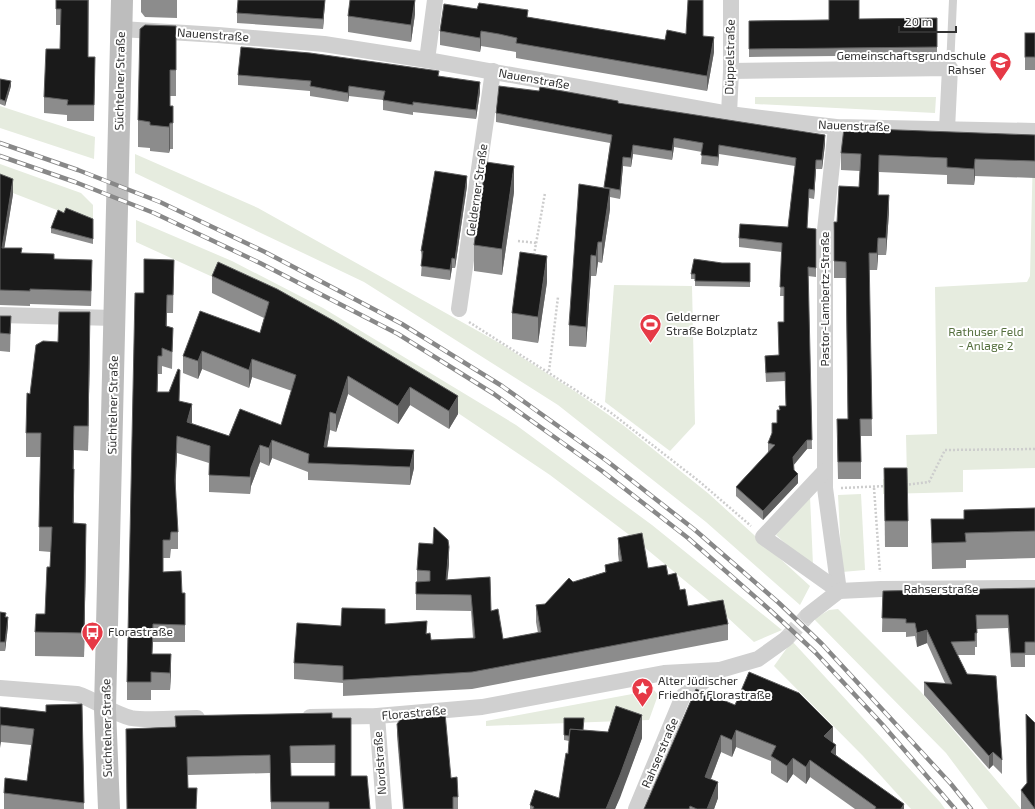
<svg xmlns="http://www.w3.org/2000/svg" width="1035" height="809" viewBox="0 0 1035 809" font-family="'Exo 2',sans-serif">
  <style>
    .green { fill: #e6ecdf }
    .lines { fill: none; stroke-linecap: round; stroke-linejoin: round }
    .street-tunnel { stroke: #d6d6d6; stroke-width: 16; stroke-dasharray: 16 8; stroke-linecap: butt }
    .path { stroke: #cdcdcd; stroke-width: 2.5; stroke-dasharray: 2 2; stroke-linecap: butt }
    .lane { stroke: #d0d0d0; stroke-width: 8 }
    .street { stroke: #d0d0d0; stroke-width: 16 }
    .secondary { stroke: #bdbdbd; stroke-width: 22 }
    .rail-casing { stroke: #888; stroke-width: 4.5 }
    .rail { stroke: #fff; stroke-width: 3; stroke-dasharray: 9; stroke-linecap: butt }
    .wall { fill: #8c8c8c; fill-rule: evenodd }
    .shaded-wall { fill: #5f5f5f }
    .building { fill: #1a1a1a; stroke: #5f5f5f; fill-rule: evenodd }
    .labels { text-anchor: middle; stroke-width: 4; stroke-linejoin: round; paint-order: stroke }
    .street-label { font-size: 12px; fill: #333; stroke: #fff }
    .poi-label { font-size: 12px; fill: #333; stroke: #fff; text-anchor: start }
    .park-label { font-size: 12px; fill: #56703f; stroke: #fff }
  </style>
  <rect width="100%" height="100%" fill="#fff"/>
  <!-- green -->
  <g class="green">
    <path d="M 755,97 L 936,97 L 935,113 L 755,104 Z"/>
    <path d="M 0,106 L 95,137 L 94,159 L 0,128 Z"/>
    <path d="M 1033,152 L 1035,152 L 1035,468 L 963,470 L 963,492 L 883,494 L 883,479 L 907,478 L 906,435 L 937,434 L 935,287 L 1027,282 L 1030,276 Z"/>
    <path d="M 135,154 L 258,208 L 503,345 L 576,392 L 623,425 L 709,494 L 810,586 L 800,605 L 706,522 L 558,405 L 364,282 L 135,173 Z"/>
    <path d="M 0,164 L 81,193 L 93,205 L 93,224 L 0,188 Z"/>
    <path d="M 136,220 L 232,261 L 323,308 L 516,425 L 652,525 L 782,630 L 754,642 L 713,604 L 632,537 L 550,475 L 458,413 L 369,357 L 276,306 L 136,242 Z"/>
    <path d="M 614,285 L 692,286 L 695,424 L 670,451 L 605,402 Z"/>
    <path d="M 861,494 L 865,570 L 842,572 L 838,495 Z"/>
    <path d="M 810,496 L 813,565 L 810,566 L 776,535 Z"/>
    <path d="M 838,609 L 921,692 L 1021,809 L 988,809 L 946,753 L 814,619 L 829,610 Z"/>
    <path d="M 792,641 L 940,802 L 945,809 L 911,809 L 863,756 L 774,666 Z"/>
    <path d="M 654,690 L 658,695 L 649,720 L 486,726 L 486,721 Z"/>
  </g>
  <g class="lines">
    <!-- street-tunnel -->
    <path class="street-tunnel" d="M 786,639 L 808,615"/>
    <!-- path -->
    <g class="path">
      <path d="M 518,241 L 537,243"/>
      <path d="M 534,255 L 545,193"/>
      <path d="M 469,322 L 610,412 L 700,482 L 751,526"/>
      <path d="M 549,371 L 558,297"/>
      <path d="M 905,485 L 929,482 L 945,450 L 1035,449"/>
      <path d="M 841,488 L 886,486"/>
      <path d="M 874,488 L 880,572"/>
    </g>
    <!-- lane -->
    <path class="lane" d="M 950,68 L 953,0"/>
    <!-- street -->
    <g class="street">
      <path d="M 121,29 L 218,35 L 324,44 L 427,60 L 729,114 L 836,127 L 1035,131"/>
      <path d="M 427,60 L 435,0"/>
      <path d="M 731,71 L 950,68 L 947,129"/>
      <path d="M 729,114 L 731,71 L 731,0"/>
      <path d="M 836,127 L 825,230 L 825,488 L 839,591"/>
      <path d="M 459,309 L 493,71"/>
      <path d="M 0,315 L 114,318"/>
      <path d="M 825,471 L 763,537 L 839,591"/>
      <path d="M 808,615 L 839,591 L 881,589 L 1035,588"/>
      <path d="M 0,688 L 77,694 C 96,700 111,713 131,718 C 146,721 180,718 197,718"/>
      <path d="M 377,716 L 384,809"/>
      <path d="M 310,717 L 377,716 L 482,707 L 664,673 L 720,670"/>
      <path d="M 636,809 L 683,696 L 720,670 L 758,659 L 786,639"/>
    </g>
    <!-- secondary -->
    <path class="secondary" d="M 109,809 L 105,709 L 122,0"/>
    <defs>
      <g id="rail">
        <path d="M 0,143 L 78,170 L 160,202 L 265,252 L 402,324 L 502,386 L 607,461 L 695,530 L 779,603 L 822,644 L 951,784 L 971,809"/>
        <path d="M 0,156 L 75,182 L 154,213 L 260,263 L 398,334 L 494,394 L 602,471 L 688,538 L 771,611 L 815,652 L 882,724 L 955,809"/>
      </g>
    </defs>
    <!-- rail casing -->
    <use href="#rail" class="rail-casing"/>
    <!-- rail -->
    <use href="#rail" class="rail"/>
  </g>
  <!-- wall -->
  <g class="wall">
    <path d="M 56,0 L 89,0 L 88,57 L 95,57 L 94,121 L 67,121 L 67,115 L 44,113 L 44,97 L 60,49 L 61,25 L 56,25 Z"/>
    <path d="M 141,0 L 177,0 L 177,18 L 145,17 L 141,12 Z"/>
    <path d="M 325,0 L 323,29 L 237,23 L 237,13 Z"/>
    <path d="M 415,0 L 415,14 L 411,42 L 348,32 L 348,16 Z"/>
    <path d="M 528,17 L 665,40 L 686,34 L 703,36 L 714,52 L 707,91 L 516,58 L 516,52 L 499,49 L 481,46 L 480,52 L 440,45 L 440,31 Z"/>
    <path d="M 937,18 L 937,55 L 749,57 L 749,21 Z"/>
    <path d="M 176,26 L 176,96 L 170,96 L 170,106 L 173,106 L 173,149 L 170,149 L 169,153 L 150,151 L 150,148 L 138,147 L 138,120 Z"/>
    <rect x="1025" y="33" width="10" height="37"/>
    <path d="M 238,75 L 439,76 L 480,92 L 476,119 L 413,112 L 413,115 L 383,110 L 383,100 L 349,96 L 348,102 L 310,96 L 310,91 L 238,85 Z"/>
    <path d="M 0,79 L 11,86 L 5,106 L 0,104 Z"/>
    <path d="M 618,103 L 825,144 L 822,169 L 816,169 L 814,199 L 809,198 L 807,228 L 816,229 L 816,277 L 808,276 L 812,449 L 807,449 L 793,465 L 794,470 L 798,483 L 763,520 L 736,496 L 736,487 L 769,452 L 768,452 L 768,443 L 777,423 L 779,410 L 786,406 L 785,381 L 766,382 L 765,365 L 765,356 L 779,355 L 784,322 L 784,296 L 780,296 L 782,252 L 739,247 L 739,238 L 788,227 L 795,166 L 719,154 L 718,166 L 701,164 L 702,152 L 674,147 L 672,160 L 633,154 L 631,167 L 623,166 L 620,199 L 610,197 L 610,209 L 602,263 L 598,262 L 596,276 L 591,276 L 586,347 L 569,346 L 569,325 L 604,188 L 610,143 L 496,122 L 496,113 Z"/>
    <path d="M 1035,135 L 1035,178 L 975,176 L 974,185 L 947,184 L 947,175 L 879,172 L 878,195 L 889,212 L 886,255 L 878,255 L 877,270 L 869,270 L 872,436 L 861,436 L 861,479 L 838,479 L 837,436 L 848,419 L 846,278 L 834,278 L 834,222 L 837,222 L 859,187 L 860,171 L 841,170 L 841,153 Z"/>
    <path d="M 0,174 L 13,194 L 4,248 L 22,253 L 54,259 L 92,275 L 91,306 L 30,304 L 30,306 L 0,305 Z"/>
    <path d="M 467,186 L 455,268 L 452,268 L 450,280 L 421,276 L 422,261 L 421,251 Z"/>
    <path d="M 514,192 L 502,275 L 474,271 L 474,245 Z"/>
    <path d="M 64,213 L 93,219 L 93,244 L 51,233 L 51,228 Z"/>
    <path d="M 174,260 L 173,313 L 167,313 L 167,326 L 173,328 L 172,369 L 162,366 L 162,374 L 158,374 L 157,392 L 180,401 L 192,422 L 192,424 L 229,436 L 281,425 L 292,391 L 252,377 L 249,388 L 202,369 L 198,379 L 183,373 L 183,356 L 260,333 L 264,318 L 212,293 L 212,276 L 218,262 L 458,414 L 449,429 L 410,405 L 398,424 L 348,394 L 336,432 L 330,430 L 327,447 L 414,468 L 410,485 L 308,480 L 308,472 L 272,458 L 269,466 L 260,462 L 251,486 L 250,494 L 209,492 L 209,463 L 177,453 L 175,488 L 178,532 L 178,549 L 171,549 L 170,558 L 163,558 L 163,572 L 182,593 L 185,593 L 185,642 L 153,642 L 152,654 L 171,671 L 170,690 L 151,690 L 151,700 L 127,700 L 127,682 L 144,293 Z"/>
    <path d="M 722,263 L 750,263 L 750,287 L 695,286 L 695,279 L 691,279 L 691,274 Z"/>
    <path d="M 547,282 L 538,343 L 512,339 L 512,313 Z"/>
    <path d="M 0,316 L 11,316 L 10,352 L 0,351 Z"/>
    <path d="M 90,337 L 88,451 L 74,450 L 73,469 L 74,493 L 74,523 L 86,548 L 84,657 L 35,656 L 35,632 L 45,614 L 50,567 L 51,552 L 39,551 L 40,457 L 26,457 L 26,433 L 30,394 L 58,342 Z"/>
    <path d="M 884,468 L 908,521 L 908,547 L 885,547 Z"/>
    <path d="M 1035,508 L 1035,558 L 966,560 L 966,568 L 932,569 L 931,519 L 964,519 Z"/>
    <path d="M 618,538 L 648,568 L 668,575 L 680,590 L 688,606 L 728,624 L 728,640 L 472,689 L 343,696 L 343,683 L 294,679 L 294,663 L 341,626 L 385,624 L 427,633 L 431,640 L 473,638 L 471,611 L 416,610 L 416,582 L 417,582 L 417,570 L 449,564 L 447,580 L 490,577 L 491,611 L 503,639 L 538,633 L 536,622 L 536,605 L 545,604 L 573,582 L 605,572 L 605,565 L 619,562 L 618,554 Z"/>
    <path d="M 1035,588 L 1035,655 L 1025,655 L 1025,667 L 1011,667 L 1008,628 L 977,629 L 977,647 L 975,647 L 975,655 L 958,655 L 1002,760 L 1002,774 L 993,765 L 989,769 L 924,695 L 924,682 L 945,683 L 927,643 L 917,647 L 915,636 L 906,637 L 906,632 L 882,632 L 883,591 Z"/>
    <path d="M 0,612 L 6,617 L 8,626 L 5,651 L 0,651 Z"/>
    <path d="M 82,704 L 84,809 L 4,809 L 4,793 L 27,781 L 31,745 L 1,742 L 0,707 L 46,712 Z"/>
    <path d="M 735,705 L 833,743 L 836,755 L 904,809 L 855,809 L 810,777 L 806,784 L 793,774 L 787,783 L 771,773 L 771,761 L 736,747 L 732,757 L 721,752 L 711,779 L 718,798 L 714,809 L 644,809 Z"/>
    <path d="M 1026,714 L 1035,809 L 1021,809 L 1021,790 L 1027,784 Z"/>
    <path d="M 175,716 L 332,718 L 351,776 L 370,809 L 271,809 L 270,773 L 188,775 L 188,788 L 197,809 L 126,729 L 175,727 ZM 290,763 L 335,763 L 335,776 L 291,776 Z"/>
    <path d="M 564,718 L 583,730 L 642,738 L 615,809 L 530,809 L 530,805 L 559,798 L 568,754 L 569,741 L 564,740 Z"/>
    <path d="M 397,724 L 451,778 L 458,797 L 458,809 L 403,809 L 397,736 Z"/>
  </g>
  <!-- shaded-wall -->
  <g class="shaded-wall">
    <path d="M 325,0 L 323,29 L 323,19 Z"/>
    <path d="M 415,0 L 415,14 L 411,42 L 411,25 Z"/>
    <path d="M 481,31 L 481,46 L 480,52 L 480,38 Z"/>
    <path d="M 714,37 L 714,52 L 707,91 L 707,76 Z"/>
    <path d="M 11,81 L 11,86 L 5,106 L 5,101 Z"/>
    <path d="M 480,82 L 480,92 L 476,119 L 476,110 Z"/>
    <path d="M 349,86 L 349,96 L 348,102 L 348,93 Z"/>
    <path d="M 170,123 L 170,149 L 169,153 L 169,127 Z"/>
    <path d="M 825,135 L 825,144 L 822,169 L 822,160 Z"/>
    <path d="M 674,138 L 674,147 L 672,160 L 672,151 Z"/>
    <path d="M 633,145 L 633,154 L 631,167 L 631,158 Z"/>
    <path d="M 719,145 L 719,154 L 718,166 L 718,157 Z"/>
    <path d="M 879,155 L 879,172 L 878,211 L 878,195 Z"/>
    <path d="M 623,157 L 623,166 L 620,199 L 620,190 Z"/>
    <path d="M 975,159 L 975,176 L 974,185 L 974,169 Z"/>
    <path d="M 816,160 L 816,169 L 814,199 L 814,190 Z"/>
    <path d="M 514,166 L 514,192 L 502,275 L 502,249 Z"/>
    <path d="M 467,176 L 467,186 L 455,268 L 455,259 Z"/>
    <path d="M 13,179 L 13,194 L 2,263 L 2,248 Z"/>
    <path d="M 610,189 L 610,209 L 602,263 L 602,242 Z"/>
    <path d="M 889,195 L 889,212 L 886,255 L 886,238 Z"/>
    <path d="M 878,238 L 878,255 L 877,270 L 877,253 Z"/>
    <path d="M 598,242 L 598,262 L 596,276 L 596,256 Z"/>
    <path d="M 591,255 L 591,276 L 586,347 L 586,327 Z"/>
    <path d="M 547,256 L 547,282 L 538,343 L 538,317 Z"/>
    <path d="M 452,258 L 452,268 L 450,280 L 450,270 Z"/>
    <path d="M 90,312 L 90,337 L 88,451 L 88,426 Z"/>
    <path d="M 202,351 L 202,369 L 198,379 L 198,361 Z"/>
    <path d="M 158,356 L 158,374 L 157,410 L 157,392 Z"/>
    <path d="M 252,359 L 252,377 L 249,388 L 249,370 Z"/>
    <path d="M 348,376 L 348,394 L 336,432 L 336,414 Z"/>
    <path d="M 410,387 L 410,405 L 398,424 L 398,406 Z"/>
    <path d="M 458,396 L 458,414 L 449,429 L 449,411 Z"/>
    <path d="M 192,404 L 192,422 L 187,440 L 187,422 Z"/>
    <path d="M 330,412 L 330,430 L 324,464 L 324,447 Z"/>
    <path d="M 74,426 L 74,450 L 73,493 L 73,469 Z"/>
    <path d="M 177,436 L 177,453 L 175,498 L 175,480 Z"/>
    <path d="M 272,440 L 272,458 L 269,466 L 269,448 Z"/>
    <path d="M 807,440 L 807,449 L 793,466 L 793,457 Z"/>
    <path d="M 260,445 L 260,462 L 251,486 L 250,494 L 251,468 Z"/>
    <path d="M 414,450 L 414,468 L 410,485 L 410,467 Z"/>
    <path d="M 74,469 L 74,493 L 73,548 L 73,523 Z"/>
    <path d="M 798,474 L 798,483 L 763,520 L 763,511 Z"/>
    <path d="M 86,524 L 86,548 L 84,657 L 84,633 Z"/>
    <path d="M 449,547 L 449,564 L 446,594 L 446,580 Z"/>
    <path d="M 8,617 L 8,626 L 5,651 L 5,642 Z"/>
    <path d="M 927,630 L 927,643 L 917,647 L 917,633 Z"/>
    <path d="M 171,654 L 171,671 L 170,690 L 170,673 Z"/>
    <path d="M 642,715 L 642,738 L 620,798 L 615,809 L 606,809 Z"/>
    <path d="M 1,725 L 1,742 L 0,748 L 0,731 Z"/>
    <path d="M 833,727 L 833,744 L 824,736 Z"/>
    <path d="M 736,730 L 736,747 L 732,757 L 732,740 Z"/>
    <path d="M 721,735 L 721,752 L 705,794 L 705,777 Z"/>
    <path d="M 836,745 L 836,762 L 831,752 Z"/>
    <path d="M 993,752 L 993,765 L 989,769 L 989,756 Z"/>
    <path d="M 793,758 L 793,774 L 787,783 L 787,766 Z"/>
    <path d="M 810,760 L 810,777 L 806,784 L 806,767 Z"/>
    <path d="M 718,782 L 718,798 L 714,809 L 707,809 Z"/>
    <path d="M 904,804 L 904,809 L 901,809 Z"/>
  </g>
  <!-- building -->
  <g class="building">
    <path d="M 56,0 L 88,0 L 88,57 L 95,57 L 94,105 L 67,105 L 68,100 L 44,97 L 46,49 L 60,49 L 61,9 L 56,9 Z"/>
    <path d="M 238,0 L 325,0 L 323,19 L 237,13 Z"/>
    <path d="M 350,0 L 415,0 L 411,25 L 348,16 Z"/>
    <path d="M 688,0 L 703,0 L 703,36 L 714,37 L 707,76 L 516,43 L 517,38 L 499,34 L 481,31 L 480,38 L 440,31 L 444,4 L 477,9 L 479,3 L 528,10 L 527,17 L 665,40 L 667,30 L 686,34 Z"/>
    <path d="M 829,0 L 859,0 L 859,19 L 937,18 L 937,47 L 749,49 L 749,21 L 829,20 Z"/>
    <path d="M 145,25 L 176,26 L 176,70 L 170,70 L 170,106 L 173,106 L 173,123 L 170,123 L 169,127 L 150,125 L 150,122 L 138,120 L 140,29 Z"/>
    <rect x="1025" y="33" width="10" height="24"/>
    <path d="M 241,47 L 310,53 L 439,71 L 438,76 L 480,82 L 476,110 L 413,102 L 413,105 L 383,100 L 385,91 L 383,91 L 349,86 L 348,93 L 310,86 L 311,81 L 238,75 Z"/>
    <path d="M 0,79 L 11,81 L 5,101 L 0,99 Z"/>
    <path d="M 499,86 L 539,91 L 540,87 L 618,101 L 618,103 L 825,135 L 822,160 L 816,160 L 814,190 L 809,189 L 807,228 L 816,229 L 816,268 L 808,267 L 812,440 L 807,440 L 793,457 L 794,470 L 798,474 L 763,511 L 736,487 L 775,445 L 768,443 L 772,433 L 772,423 L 777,423 L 777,410 L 780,410 L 779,406 L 786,406 L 785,372 L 766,373 L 765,356 L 779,355 L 778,322 L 784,322 L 784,287 L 780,287 L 782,243 L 739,238 L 740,224 L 788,227 L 796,158 L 719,145 L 718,157 L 701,155 L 703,143 L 674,138 L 672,151 L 633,145 L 631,158 L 623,157 L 620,190 L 604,187 L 612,135 L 496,113 Z"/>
    <path d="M 844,128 L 1035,135 L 1035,161 L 975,159 L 974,169 L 947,167 L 947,158 L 879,155 L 878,195 L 889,195 L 886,238 L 878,238 L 877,253 L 869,253 L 872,419 L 860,419 L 861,462 L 838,462 L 837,419 L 848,419 L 846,262 L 834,261 L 834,222 L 837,222 L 839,186 L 859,187 L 861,154 L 841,153 Z"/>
    <path d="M 486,162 L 514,166 L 502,249 L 474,245 Z"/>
    <path d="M 435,171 L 467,176 L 455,259 L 452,258 L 450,270 L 421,266 L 423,251 L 421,251 Z"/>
    <path d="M 0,174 L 13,179 L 2,248 L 22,248 L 21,253 L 54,254 L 54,259 L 92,260 L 91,291 L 30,289 L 30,291 L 0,290 Z"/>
    <path d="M 579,184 L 610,189 L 602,242 L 598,242 L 596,256 L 591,255 L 586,327 L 569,325 Z"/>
    <path d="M 66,208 L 93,219 L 93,239 L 51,228 L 58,210 L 64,213 Z"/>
    <path d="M 520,252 L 547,256 L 538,317 L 512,313 Z"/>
    <path d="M 144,259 L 174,260 L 173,295 L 167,295 L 166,326 L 173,328 L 172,352 L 162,348 L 162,356 L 158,356 L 157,392 L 169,392 L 178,369 L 180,370 L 179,401 L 192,404 L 187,422 L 229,436 L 240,409 L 281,425 L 296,375 L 252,359 L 249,370 L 202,351 L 198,361 L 183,356 L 200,311 L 260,333 L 269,302 L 212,276 L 218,262 L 277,289 L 334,321 L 458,396 L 449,411 L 410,387 L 398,406 L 348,376 L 336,414 L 330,412 L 324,447 L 414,450 L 410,467 L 308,463 L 309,454 L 272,440 L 269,448 L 260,445 L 251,468 L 250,477 L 209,475 L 210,446 L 177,436 L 175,480 L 178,532 L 171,532 L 170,540 L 163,540 L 163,572 L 181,571 L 182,593 L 185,593 L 185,625 L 153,624 L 152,654 L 171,654 L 170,673 L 151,672 L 151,682 L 127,682 L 135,293 L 144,293 Z"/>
    <path d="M 694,259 L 722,263 L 750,263 L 750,282 L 695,281 L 695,274 L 691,274 Z"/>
    <path d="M 59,312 L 90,312 L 88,426 L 74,426 L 73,469 L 74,469 L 73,523 L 86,524 L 84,633 L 35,632 L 36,614 L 45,614 L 47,567 L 50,567 L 52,527 L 39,527 L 41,433 L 26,433 L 27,393 L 30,394 L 36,345 L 43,341 L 58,342 Z"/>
    <path d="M 0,316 L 11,316 L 10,334 L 0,333 Z"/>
    <path d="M 884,468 L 907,468 L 908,521 L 885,521 Z"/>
    <path d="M 1035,508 L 1035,531 L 965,533 L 966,542 L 932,543 L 931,519 L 964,519 L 964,510 Z"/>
    <path d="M 434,527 L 448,540 L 449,547 L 446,580 L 490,577 L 491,611 L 498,609 L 503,639 L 541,632 L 536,605 L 545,604 L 569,578 L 573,582 L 606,572 L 605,565 L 622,561 L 618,538 L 642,533 L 648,568 L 666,565 L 668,575 L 676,573 L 680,590 L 685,589 L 688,606 L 723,600 L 728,624 L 472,672 L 343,680 L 343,666 L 294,663 L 297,623 L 341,626 L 342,608 L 385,609 L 385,624 L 427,621 L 426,634 L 430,633 L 431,640 L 475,638 L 471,595 L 416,594 L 416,582 L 430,581 L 430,571 L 417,570 L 419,543 L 433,544 Z"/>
    <path d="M 1035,588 L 1035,642 L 1025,642 L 1025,653 L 1011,653 L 1008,615 L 976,615 L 977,633 L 975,633 L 975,641 L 951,642 L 967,674 L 996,676 L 1002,760 L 993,752 L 989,756 L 924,682 L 952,684 L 927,630 L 917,633 L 915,623 L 906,623 L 906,619 L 882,618 L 883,591 Z"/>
    <path d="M 0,612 L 6,613 L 5,617 L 8,617 L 5,642 L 0,642 Z"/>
    <path d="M 749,672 L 799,693 L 833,727 L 824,736 L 836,745 L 831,752 L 904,804 L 901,809 L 875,809 L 876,807 L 810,760 L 806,767 L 793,758 L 787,766 L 771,756 L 776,746 L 736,730 L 732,740 L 721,735 L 705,777 L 718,782 L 707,809 L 697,809 L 690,806 L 689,809 L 644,809 L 696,689 L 735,705 Z"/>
    <path d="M 82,704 L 84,803 L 4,793 L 5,778 L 27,781 L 34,729 L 1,725 L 0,731 L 0,707 L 46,712 L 46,705 Z"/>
    <path d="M 616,706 L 642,715 L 620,775 L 606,809 L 533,809 L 534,807 L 530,805 L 535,790 L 559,798 L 566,753 L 568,754 L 570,729 L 608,732 Z"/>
    <path d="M 332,713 L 332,718 L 351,718 L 351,776 L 367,776 L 370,809 L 329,809 L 329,802 L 271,802 L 270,755 L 187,757 L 188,788 L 197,788 L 196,809 L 127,809 L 126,729 L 176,727 L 175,716 ZM 335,745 L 335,776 L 291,776 L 290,746 Z"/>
    <path d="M 445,713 L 451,778 L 457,777 L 458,797 L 453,797 L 453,809 L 404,809 L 397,724 L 403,716 Z"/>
    <path d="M 1026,714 L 1035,723 L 1035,809 L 1021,790 L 1027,783 Z"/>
    <path d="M 564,718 L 584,718 L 583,730 L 570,729 L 569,736 L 564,735 Z"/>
  </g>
  <!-- icons -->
  <defs>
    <symbol id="school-pin" viewBox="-11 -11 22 30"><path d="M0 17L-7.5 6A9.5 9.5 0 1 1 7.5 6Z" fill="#e63946" stroke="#fff"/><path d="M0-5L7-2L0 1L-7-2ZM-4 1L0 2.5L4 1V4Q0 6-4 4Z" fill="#fff"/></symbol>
    <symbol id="stadium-pin" viewBox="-11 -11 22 30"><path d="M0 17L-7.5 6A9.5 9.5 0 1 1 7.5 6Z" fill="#e63946" stroke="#fff"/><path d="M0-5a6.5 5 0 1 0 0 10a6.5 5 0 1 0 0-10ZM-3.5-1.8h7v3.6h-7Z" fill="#fff"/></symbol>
    <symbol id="bus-pin" viewBox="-11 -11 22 30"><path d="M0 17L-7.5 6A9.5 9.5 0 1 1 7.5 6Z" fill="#e63946" stroke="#fff"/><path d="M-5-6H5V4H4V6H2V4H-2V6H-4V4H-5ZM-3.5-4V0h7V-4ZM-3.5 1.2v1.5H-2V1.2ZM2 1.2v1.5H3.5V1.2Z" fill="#fff"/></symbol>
    <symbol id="sight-pin" viewBox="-11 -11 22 30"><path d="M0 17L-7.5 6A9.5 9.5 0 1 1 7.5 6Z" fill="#e63946" stroke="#fff"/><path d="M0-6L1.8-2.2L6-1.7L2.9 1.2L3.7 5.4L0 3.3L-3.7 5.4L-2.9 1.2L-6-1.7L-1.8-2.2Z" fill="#fff"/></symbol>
  </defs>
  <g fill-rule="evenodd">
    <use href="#school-pin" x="988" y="50" width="25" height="34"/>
    <use href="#stadium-pin" x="638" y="312" width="25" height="34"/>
    <use href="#bus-pin" x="80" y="620" width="25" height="34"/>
    <use href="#sight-pin" x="630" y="676" width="25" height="34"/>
  </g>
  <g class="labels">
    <!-- street labels -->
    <g class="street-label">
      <text transform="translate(213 35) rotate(4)" y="4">Nauenstraße</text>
      <text transform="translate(730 57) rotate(-89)" y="4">Düppelstraße</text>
      <text transform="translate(534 79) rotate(10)" y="4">Nauenstraße</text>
      <text transform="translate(120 81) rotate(-89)" y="4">Süchtelner Straße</text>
      <text transform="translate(854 126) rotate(2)" y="4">Nauenstraße</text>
      <text transform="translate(477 190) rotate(-82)" y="4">Gelderner Straße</text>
      <text transform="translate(825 299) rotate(-90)" y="4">Pastor-Lambertz-Straße</text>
      <text transform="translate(113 405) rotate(-89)" y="4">Süchtelner Straße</text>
      <text x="941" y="593">Rahserstraße</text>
      <text transform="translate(414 713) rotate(-5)" y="4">Florastraße</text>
      <text transform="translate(107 728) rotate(-91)" y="4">Süchtelner Straße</text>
      <text transform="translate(660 753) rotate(-67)" y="4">Rahserstraße</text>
      <text transform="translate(380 763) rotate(-94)" y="4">Nordstraße</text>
    </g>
    <!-- poi labels -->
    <g class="poi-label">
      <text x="986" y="60" text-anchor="end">Gemeinschaftsgrundschule<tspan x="986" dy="14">Rahser</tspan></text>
      <text x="666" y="321">Gelderner<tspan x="666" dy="14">Straße Bolzplatz</tspan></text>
      <text x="108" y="636">Florastraße</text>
      <text x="658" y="685">Alter Jüdischer<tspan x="658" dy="14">Friedhof Florastraße</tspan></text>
    </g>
    <!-- park labels -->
    <g class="park-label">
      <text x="986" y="336">Rathuser Feld<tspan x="986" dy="14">- Anlage 2</tspan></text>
    </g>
  </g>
  <!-- scale -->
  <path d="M899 26v6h57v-6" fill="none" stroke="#333333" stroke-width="2"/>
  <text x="905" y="26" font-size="12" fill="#333333" stroke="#ffffff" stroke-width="3" paint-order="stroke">20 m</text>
</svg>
